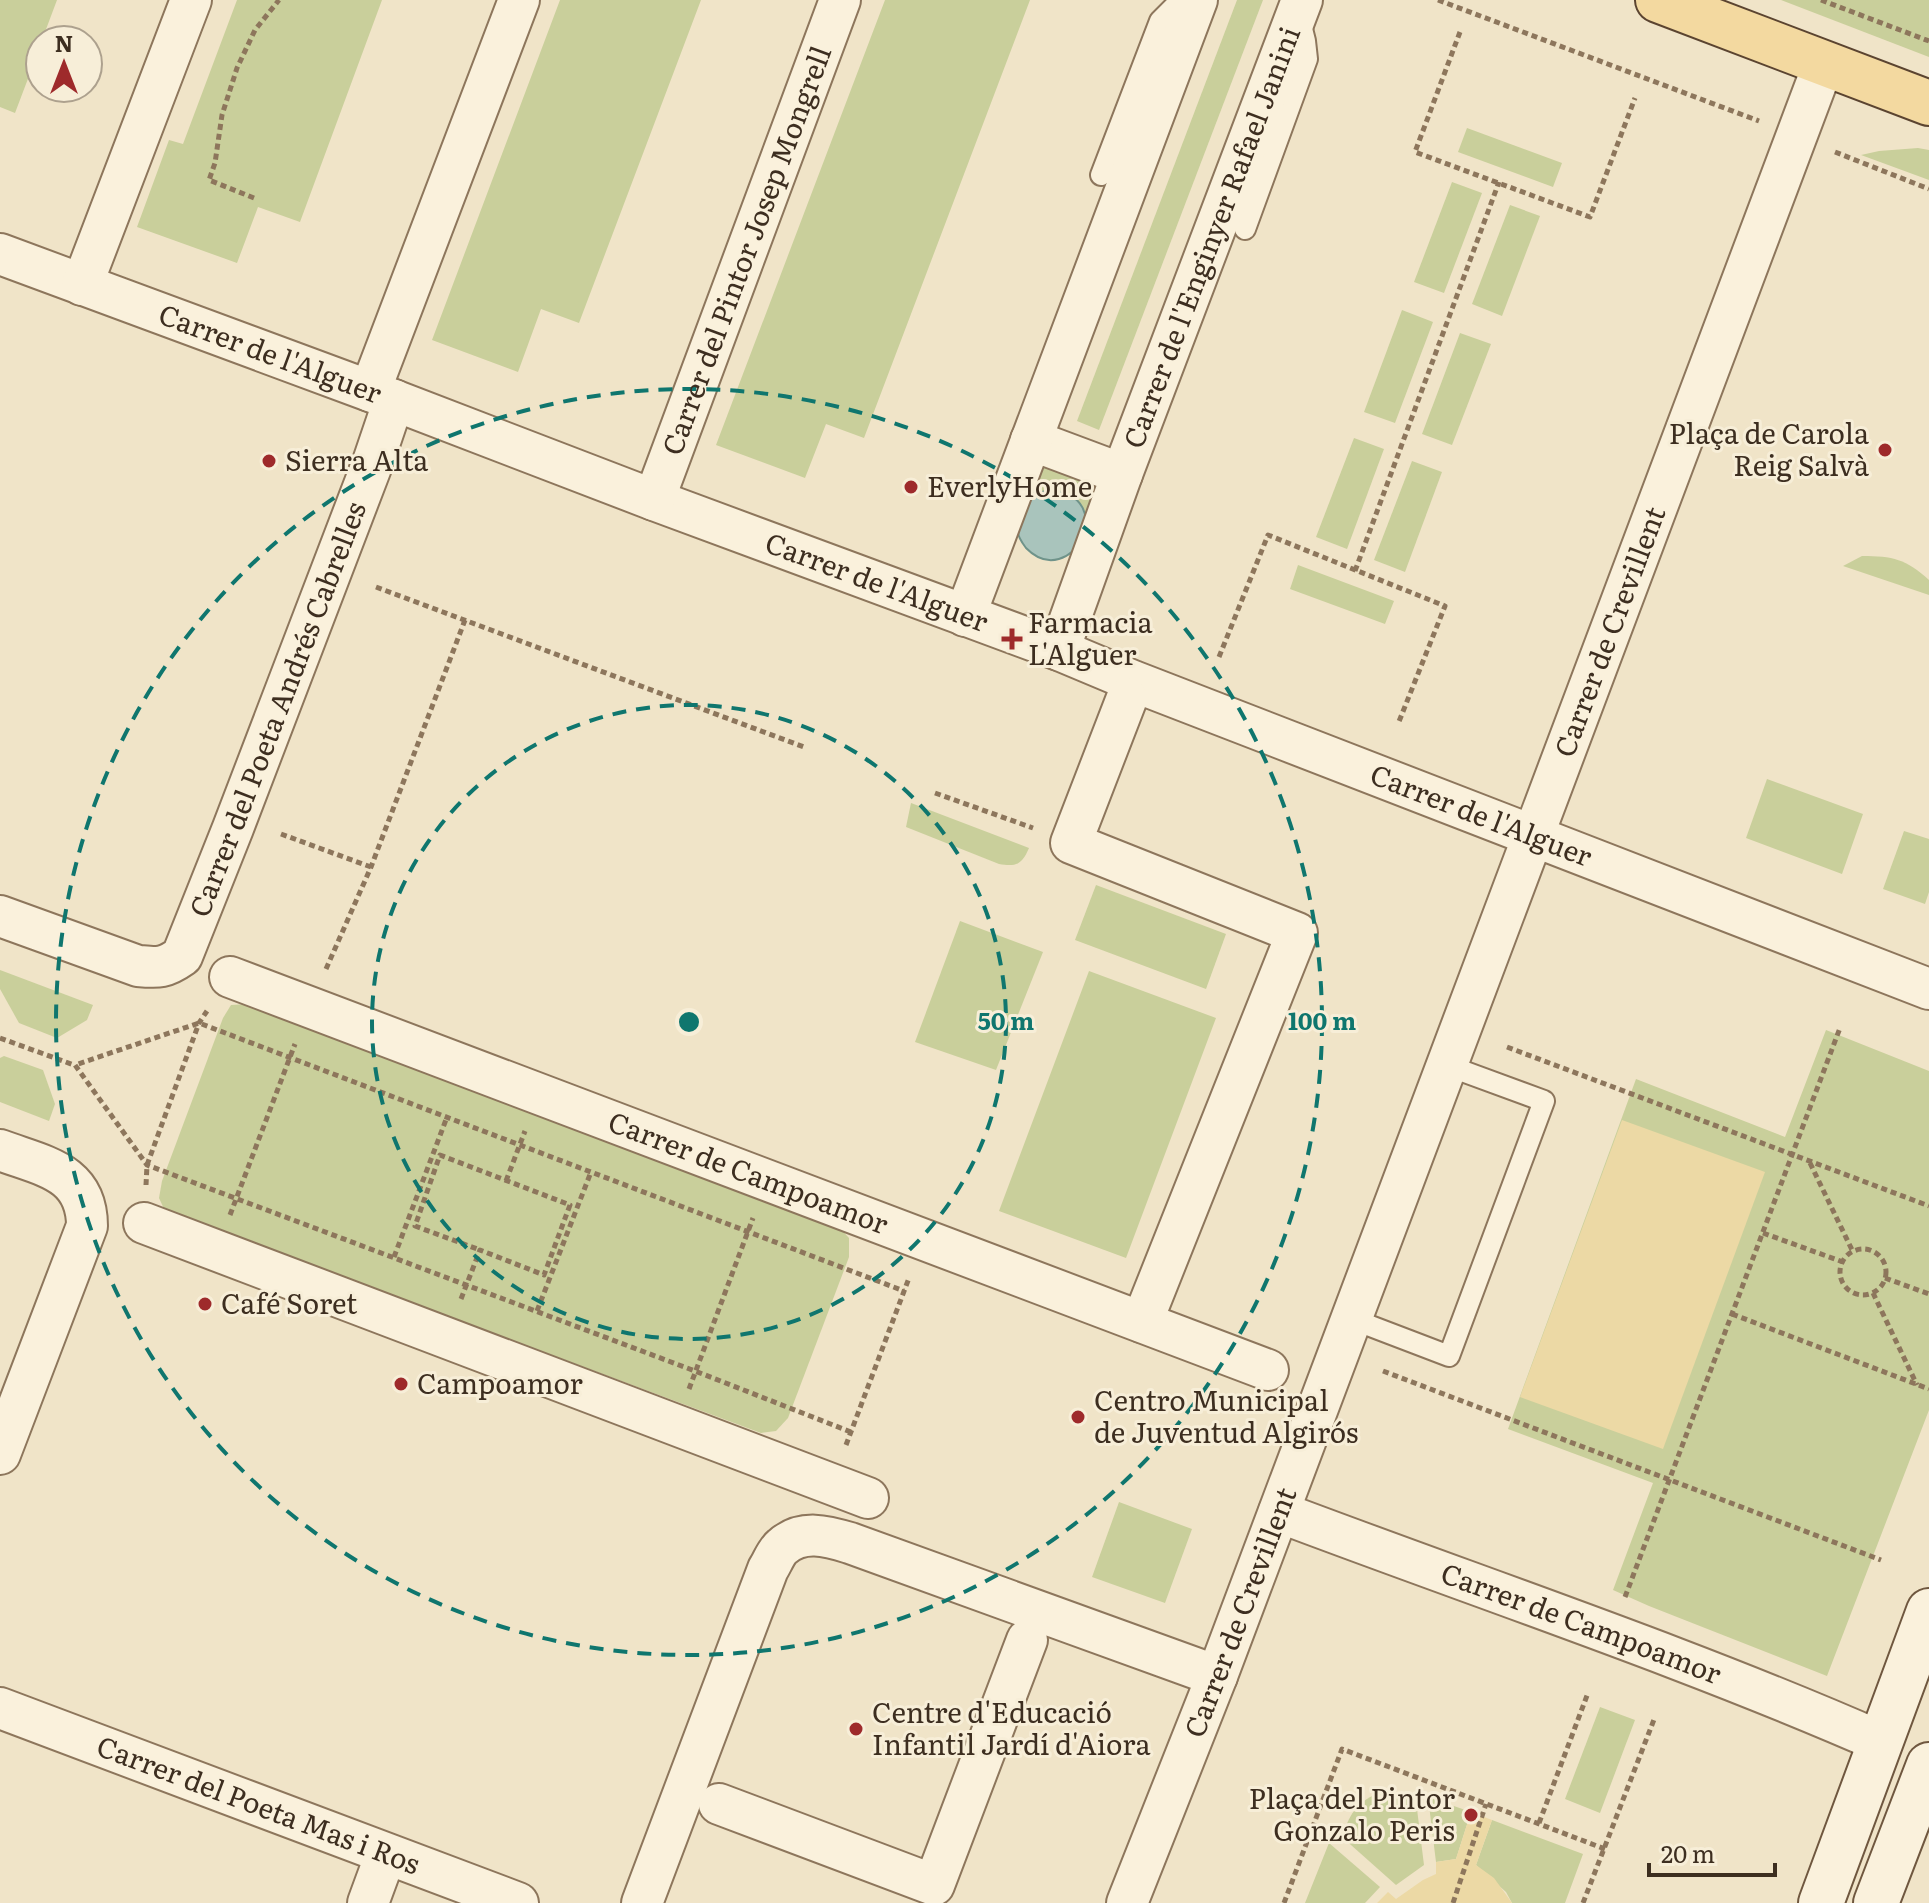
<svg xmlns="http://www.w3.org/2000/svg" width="1929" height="1903" viewBox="0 0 1929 1903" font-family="Literata,serif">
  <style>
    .green { fill: #c9cf9b }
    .sand { fill: #ecd9a5 }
    .water { fill: #a9c4bc; stroke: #6f938a; stroke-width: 2 }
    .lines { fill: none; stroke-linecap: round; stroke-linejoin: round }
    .lane-casing { stroke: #8d765c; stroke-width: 24 }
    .street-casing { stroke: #8d765c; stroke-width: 44 }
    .secondary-casing { stroke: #6f573f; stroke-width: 48 }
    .primary-casing { stroke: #5b4430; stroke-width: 48 }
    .path { stroke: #8d765c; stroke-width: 5; stroke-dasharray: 6 4; stroke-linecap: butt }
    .lane { stroke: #faf1dc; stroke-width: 20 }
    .street { stroke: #faf1dc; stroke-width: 40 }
    .secondary { stroke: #faf1dc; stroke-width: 44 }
    .primary { stroke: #f3d9a0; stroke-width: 44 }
    .ring { fill: none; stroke: #0f766e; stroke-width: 4; stroke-dasharray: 14 10 }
    .poi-dot { fill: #9e2a2b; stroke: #f7eed8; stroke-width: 3 }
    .labels { text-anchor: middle; stroke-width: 6; stroke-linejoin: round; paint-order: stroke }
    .street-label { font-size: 28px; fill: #3d2e20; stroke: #f7eed8 }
    .poi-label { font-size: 28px; fill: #3d2e20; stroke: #f7eed8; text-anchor: start }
    .centre { fill: #0f766e; stroke: #f7eed8; stroke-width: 4 }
    .ring-label { font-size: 24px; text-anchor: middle; font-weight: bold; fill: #0f766e; stroke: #f7eed8; stroke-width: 6; stroke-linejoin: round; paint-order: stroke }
  </style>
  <rect width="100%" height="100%" fill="#f0e4c8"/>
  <!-- green -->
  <g class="green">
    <path d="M 0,0 L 57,0 L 42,40 L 40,40 L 40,47 L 15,113 L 0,107 Z"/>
    <path d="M 237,0 L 382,0 L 300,222 L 258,207 L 237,263 L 137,227 L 169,140 L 183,144 Z"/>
    <path d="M 560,0 L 701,0 L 579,323 L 541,309 L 518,372 L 432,340 Z"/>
    <path d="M 885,0 L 1030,0 L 864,438 L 826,424 L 805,478 L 716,445 Z"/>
    <path d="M 1237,0 L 1263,0 L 1099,430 L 1077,421 Z"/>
    <path d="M 1781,0 L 1929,0 L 1929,57 Z"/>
    <path d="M 1467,128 L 1562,163 L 1553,187 L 1458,152 Z"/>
    <path d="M 1918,148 L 1929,150 L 1929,180 L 1861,155 L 1879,151 Z"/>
    <path d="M 1452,182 L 1482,193 L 1444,293 L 1414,282 Z"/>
    <path d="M 1510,205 L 1540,216 L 1502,316 L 1472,304 Z"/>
    <path d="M 1402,310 L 1433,322 L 1395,423 L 1364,412 Z"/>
    <path d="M 1460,333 L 1491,344 L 1452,445 L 1422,434 Z"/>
    <path d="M 1354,438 L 1384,449 L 1347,549 L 1316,537 Z"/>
    <path d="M 1038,459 L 1104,483 L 1083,538 C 1085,519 1087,511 1071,497 L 1028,500 Z"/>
    <path d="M 1412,461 L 1442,472 L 1405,572 L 1374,560 Z"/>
    <path d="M 1862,556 C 1893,556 1906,559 1929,580 L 1929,595 L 1843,566 Z"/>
    <path d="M 1298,565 L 1394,601 L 1385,624 L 1290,589 Z"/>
    <path d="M 1767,779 L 1863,814 L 1842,874 L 1746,838 Z"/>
    <path d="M 911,803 L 1029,848 C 1022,864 1017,867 999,864 L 906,827 Z"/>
    <path d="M 1904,831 L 1929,839 L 1929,892 L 1925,904 L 1883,889 Z"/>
    <path d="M 1096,885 L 1226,934 L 1206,989 L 1075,940 Z"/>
    <path d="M 960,921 L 1043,952 L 996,1070 L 915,1042 Z"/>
    <path d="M 0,970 L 93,1005 L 87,1020 L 57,1038 L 19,1023 L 0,989 Z"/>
    <path d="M 1089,971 L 1216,1018 L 1126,1258 L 999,1211 Z"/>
    <path d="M 247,1004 L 838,1226 L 849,1238 L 849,1257 L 788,1418 L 776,1431 L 761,1433 L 165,1211 L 159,1198 L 162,1181 L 223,1018 L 231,1005 Z"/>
    <path d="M 1826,1030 L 1929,1071 L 1929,1410 L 1827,1676 L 1649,1606 L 1613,1590 L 1653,1483 L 1508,1429 L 1636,1079 L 1785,1137 Z"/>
    <path d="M 4,1056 L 43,1070 L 55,1104 L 49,1121 L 0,1102 L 0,1058 Z"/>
    <path d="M 1119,1502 L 1192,1529 L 1165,1603 L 1092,1577 Z"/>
    <path d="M 1600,1707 L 1635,1720 L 1600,1813 L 1565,1799 Z"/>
    <path d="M 1377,1794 L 1389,1794 L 1416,1801 L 1424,1865 L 1396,1885 L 1342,1837 C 1349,1816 1356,1802 1377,1794 Z"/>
    <path d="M 1428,1797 L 1471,1812 L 1456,1859 L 1436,1862 Z"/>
    <path d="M 1492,1820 L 1583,1854 L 1565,1903 L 1512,1903 L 1506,1892 L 1476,1865 Z"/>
    <path d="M 1329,1843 L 1380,1887 L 1365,1903 L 1305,1903 Z"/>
  </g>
  <!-- sand -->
  <g class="sand">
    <path d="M 1622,1120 L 1765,1172 L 1663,1449 L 1520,1397 Z"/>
    <path d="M 1471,1812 L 1492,1820 L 1476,1865 L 1494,1878 L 1512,1903 L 1377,1903 L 1388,1892 L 1396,1899 L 1423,1880 L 1436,1874 L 1436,1862 L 1456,1859 Z"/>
  </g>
  <!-- water -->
  <path class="water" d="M 1049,490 C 1122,495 1071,594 1026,548 C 1023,544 1018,537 1018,532 C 1018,525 1027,501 1031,497 C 1037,493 1042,492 1049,490 Z"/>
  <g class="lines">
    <defs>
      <g id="lane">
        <path d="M 1101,175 L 1160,21 L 1181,0"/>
        <path d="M 1245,229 L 1307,59 L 1305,41 L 1300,21"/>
        <path d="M 1352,1319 L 1449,1356 L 1544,1101 L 1446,1065"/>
      </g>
      <g id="street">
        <path id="s1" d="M 0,254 L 370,391 L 654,500 L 1059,650 L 1133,681 L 1929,989"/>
        <path d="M 82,285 L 191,0"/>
        <path d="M 370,391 L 519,0"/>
        <path d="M 1031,440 L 1122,474"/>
        <path id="s2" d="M 654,500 L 840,0"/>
        <path d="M 965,616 L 1197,0"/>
        <path id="s3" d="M 1059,650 L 1122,474 L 1302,0"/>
        <path d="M 1127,698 L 1071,843 L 1297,933 L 1142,1322"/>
        <path id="s4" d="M 0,916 L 138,966 C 159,968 165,968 182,956 L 233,828 L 373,462 L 394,400"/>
        <path id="s5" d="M 230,977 L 1268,1370"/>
        <path d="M 0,1150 C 42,1166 87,1171 87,1226 L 0,1454"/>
        <path d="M 144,1223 L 868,1498"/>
        <path id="s6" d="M 1279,1512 C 1480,1588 1685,1656 1881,1742"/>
        <path id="s7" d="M 0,1708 L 518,1903"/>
        <path d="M 719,1804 L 934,1885 L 1027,1640"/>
        <path d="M 368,1903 L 386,1854"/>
        <path d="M 642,1903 L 768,1569 C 772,1563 776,1552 782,1547 C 802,1529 827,1536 850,1543 L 1217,1676"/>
        <path id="s8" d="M 1127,1903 L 1217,1676 L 1824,63"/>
      </g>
      <g id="secondary">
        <path d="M 1821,1903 L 1929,1611"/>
        <path d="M 1876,1903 L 1929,1765"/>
      </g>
      <path id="primary" d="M 1658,0 L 1929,103"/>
    </defs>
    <!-- lane casing -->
    <use href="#lane" class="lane-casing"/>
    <!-- street casing -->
    <use href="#street" class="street-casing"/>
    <!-- secondary casing -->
    <use href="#secondary" class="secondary-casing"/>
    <!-- primary casing -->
    <use href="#primary" class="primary-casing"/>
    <!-- path -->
    <g class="path">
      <path d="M 1438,0 L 1759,121"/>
      <path d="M 1821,0 L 1929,41"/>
      <path d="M 1460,32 L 1415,152 L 1590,217 L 1635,98"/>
      <path d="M 1835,152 L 1929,189"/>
      <path d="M 254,198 L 209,180 L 215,163 L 222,115 L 237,68 L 255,30 L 279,0"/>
      <path d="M 1355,571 L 1499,182"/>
      <path d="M 376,587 L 804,747"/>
      <path d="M 1219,657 L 1268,535 L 1445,606 L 1398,724"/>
      <path d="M 935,793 L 1033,828"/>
      <path d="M 281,834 L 371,867"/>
      <path d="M 326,969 L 371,867 L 465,620"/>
      <path d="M 0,1038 L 74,1065"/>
      <path d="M 1507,1047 L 1929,1206"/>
      <path d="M 1810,1163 L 1853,1252"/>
      <path d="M 506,1181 L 525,1131"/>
      <path d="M 146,1185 L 147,1165 L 199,1023 L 207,1011"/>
      <path d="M 230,1215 L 295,1044"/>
      <path d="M 1763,1233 L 1843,1262"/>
      <circle cx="1863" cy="1272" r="23"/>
      <path d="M 394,1257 L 447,1117"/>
      <path d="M 1885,1278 L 1929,1294"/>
      <path d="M 1873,1293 L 1917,1385"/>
      <path d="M 461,1299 L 480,1250 L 544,1275 L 570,1205 L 440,1155 L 415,1226 L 480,1250"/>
      <path d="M 537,1311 L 591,1172"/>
      <path d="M 1732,1314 L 1929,1389"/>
      <path d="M 1383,1371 L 1881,1560"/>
      <path d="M 689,1389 L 753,1218"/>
      <path d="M 851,1432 L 695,1371 L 147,1165 L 75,1065 L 199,1023 L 904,1291"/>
      <path d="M 846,1445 L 909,1278"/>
      <path d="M 1625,1597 L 1840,1028"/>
      <path d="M 1539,1823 L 1588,1693"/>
      <path d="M 1284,1903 L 1342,1749 L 1605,1849"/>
      <path d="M 1453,1903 L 1486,1804"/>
      <path d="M 1583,1903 L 1655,1717"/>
    </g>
    <!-- lane -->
    <use href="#lane" class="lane"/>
    <!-- street -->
    <use href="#street" class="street"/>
    <!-- secondary -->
    <use href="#secondary" class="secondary"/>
    <!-- primary -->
    <use href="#primary" class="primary"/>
  </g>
  <!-- distance rings -->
  <g class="ring">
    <circle cx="689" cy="1022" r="317"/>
    <circle cx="689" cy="1022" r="633"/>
  </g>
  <!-- markers -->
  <g class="poi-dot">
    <circle cx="1885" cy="450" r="8"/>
    <circle cx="269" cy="461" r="8"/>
    <circle cx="911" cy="487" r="8"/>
    <path d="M1008 627h8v8h8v8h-8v8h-8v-8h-8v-8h8z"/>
    <circle cx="205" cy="1304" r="8"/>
    <circle cx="401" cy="1384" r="8"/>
    <circle cx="1078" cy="1417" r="8"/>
    <circle cx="856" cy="1729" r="8"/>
    <circle cx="1471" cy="1815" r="8"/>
  </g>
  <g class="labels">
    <!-- street labels -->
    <g class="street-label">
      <text dy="10" stroke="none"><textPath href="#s3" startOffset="440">Carrer de l'Enginyer Rafael Janini</textPath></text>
      <text dy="10" stroke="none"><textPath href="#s2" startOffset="266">Carrer del Pintor Josep Mongrell</textPath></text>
      <text dy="10" stroke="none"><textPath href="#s1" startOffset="288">Carrer de l'Alguer</textPath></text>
      <text dy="10" stroke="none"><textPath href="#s1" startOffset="936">Carrer de l'Alguer</textPath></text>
      <text dy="10" stroke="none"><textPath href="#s8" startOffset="1360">Carrer de Crevillent</textPath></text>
      <text dy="10" stroke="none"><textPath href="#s4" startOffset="458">Carrer del Poeta Andrés Cabrelles</textPath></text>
      <text dy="10" stroke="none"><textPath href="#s1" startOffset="1584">Carrer de l'Alguer</textPath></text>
      <text dy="10" stroke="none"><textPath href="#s5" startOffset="554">Carrer de Campoamor</textPath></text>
      <text dy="10" stroke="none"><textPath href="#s8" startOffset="312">Carrer de Crevillent</textPath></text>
      <text dy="10" stroke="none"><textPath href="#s6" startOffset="322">Carrer de Campoamor</textPath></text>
      <text dy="10" stroke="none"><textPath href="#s7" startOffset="276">Carrer del Poeta Mas i Ros</textPath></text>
    </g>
    <!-- poi labels -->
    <g class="poi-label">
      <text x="1869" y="444" text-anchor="end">Plaça de Carola<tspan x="1869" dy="32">Reig Salvà</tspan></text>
      <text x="285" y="471">Sierra Alta</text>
      <text x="927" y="497">EverlyHome</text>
      <text x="1028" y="633">Farmacia<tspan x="1028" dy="32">L'Alguer</tspan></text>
      <text x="221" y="1314">Café Soret</text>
      <text x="417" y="1394">Campoamor</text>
      <text x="1094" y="1411">Centro Municipal<tspan x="1094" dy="32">de Juventud Algirós</tspan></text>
      <text x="872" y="1723">Centre d'Educació<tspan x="872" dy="32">Infantil Jardí d'Aiora</tspan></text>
      <text x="1455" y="1809" text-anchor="end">Plaça del Pintor<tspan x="1455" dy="32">Gonzalo Peris</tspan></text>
    </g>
  </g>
  <circle cx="689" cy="1022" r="12" class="centre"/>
  <g class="ring-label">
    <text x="1006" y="1030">50 m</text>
    <text x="1322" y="1030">100 m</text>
  </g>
  <!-- north arrow -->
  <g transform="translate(64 64)"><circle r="38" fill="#f7eed8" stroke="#ada18e" stroke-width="2"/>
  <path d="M0-6L14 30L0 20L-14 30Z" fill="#9e2a2b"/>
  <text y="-12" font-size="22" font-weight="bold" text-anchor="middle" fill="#3d2e20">N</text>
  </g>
  <!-- scale -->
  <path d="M1649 1863v12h126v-12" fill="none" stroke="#3d2e20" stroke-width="4"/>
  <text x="1661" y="1863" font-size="24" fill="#3d2e20" stroke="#f7eed8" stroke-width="6" paint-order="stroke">20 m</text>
</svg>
